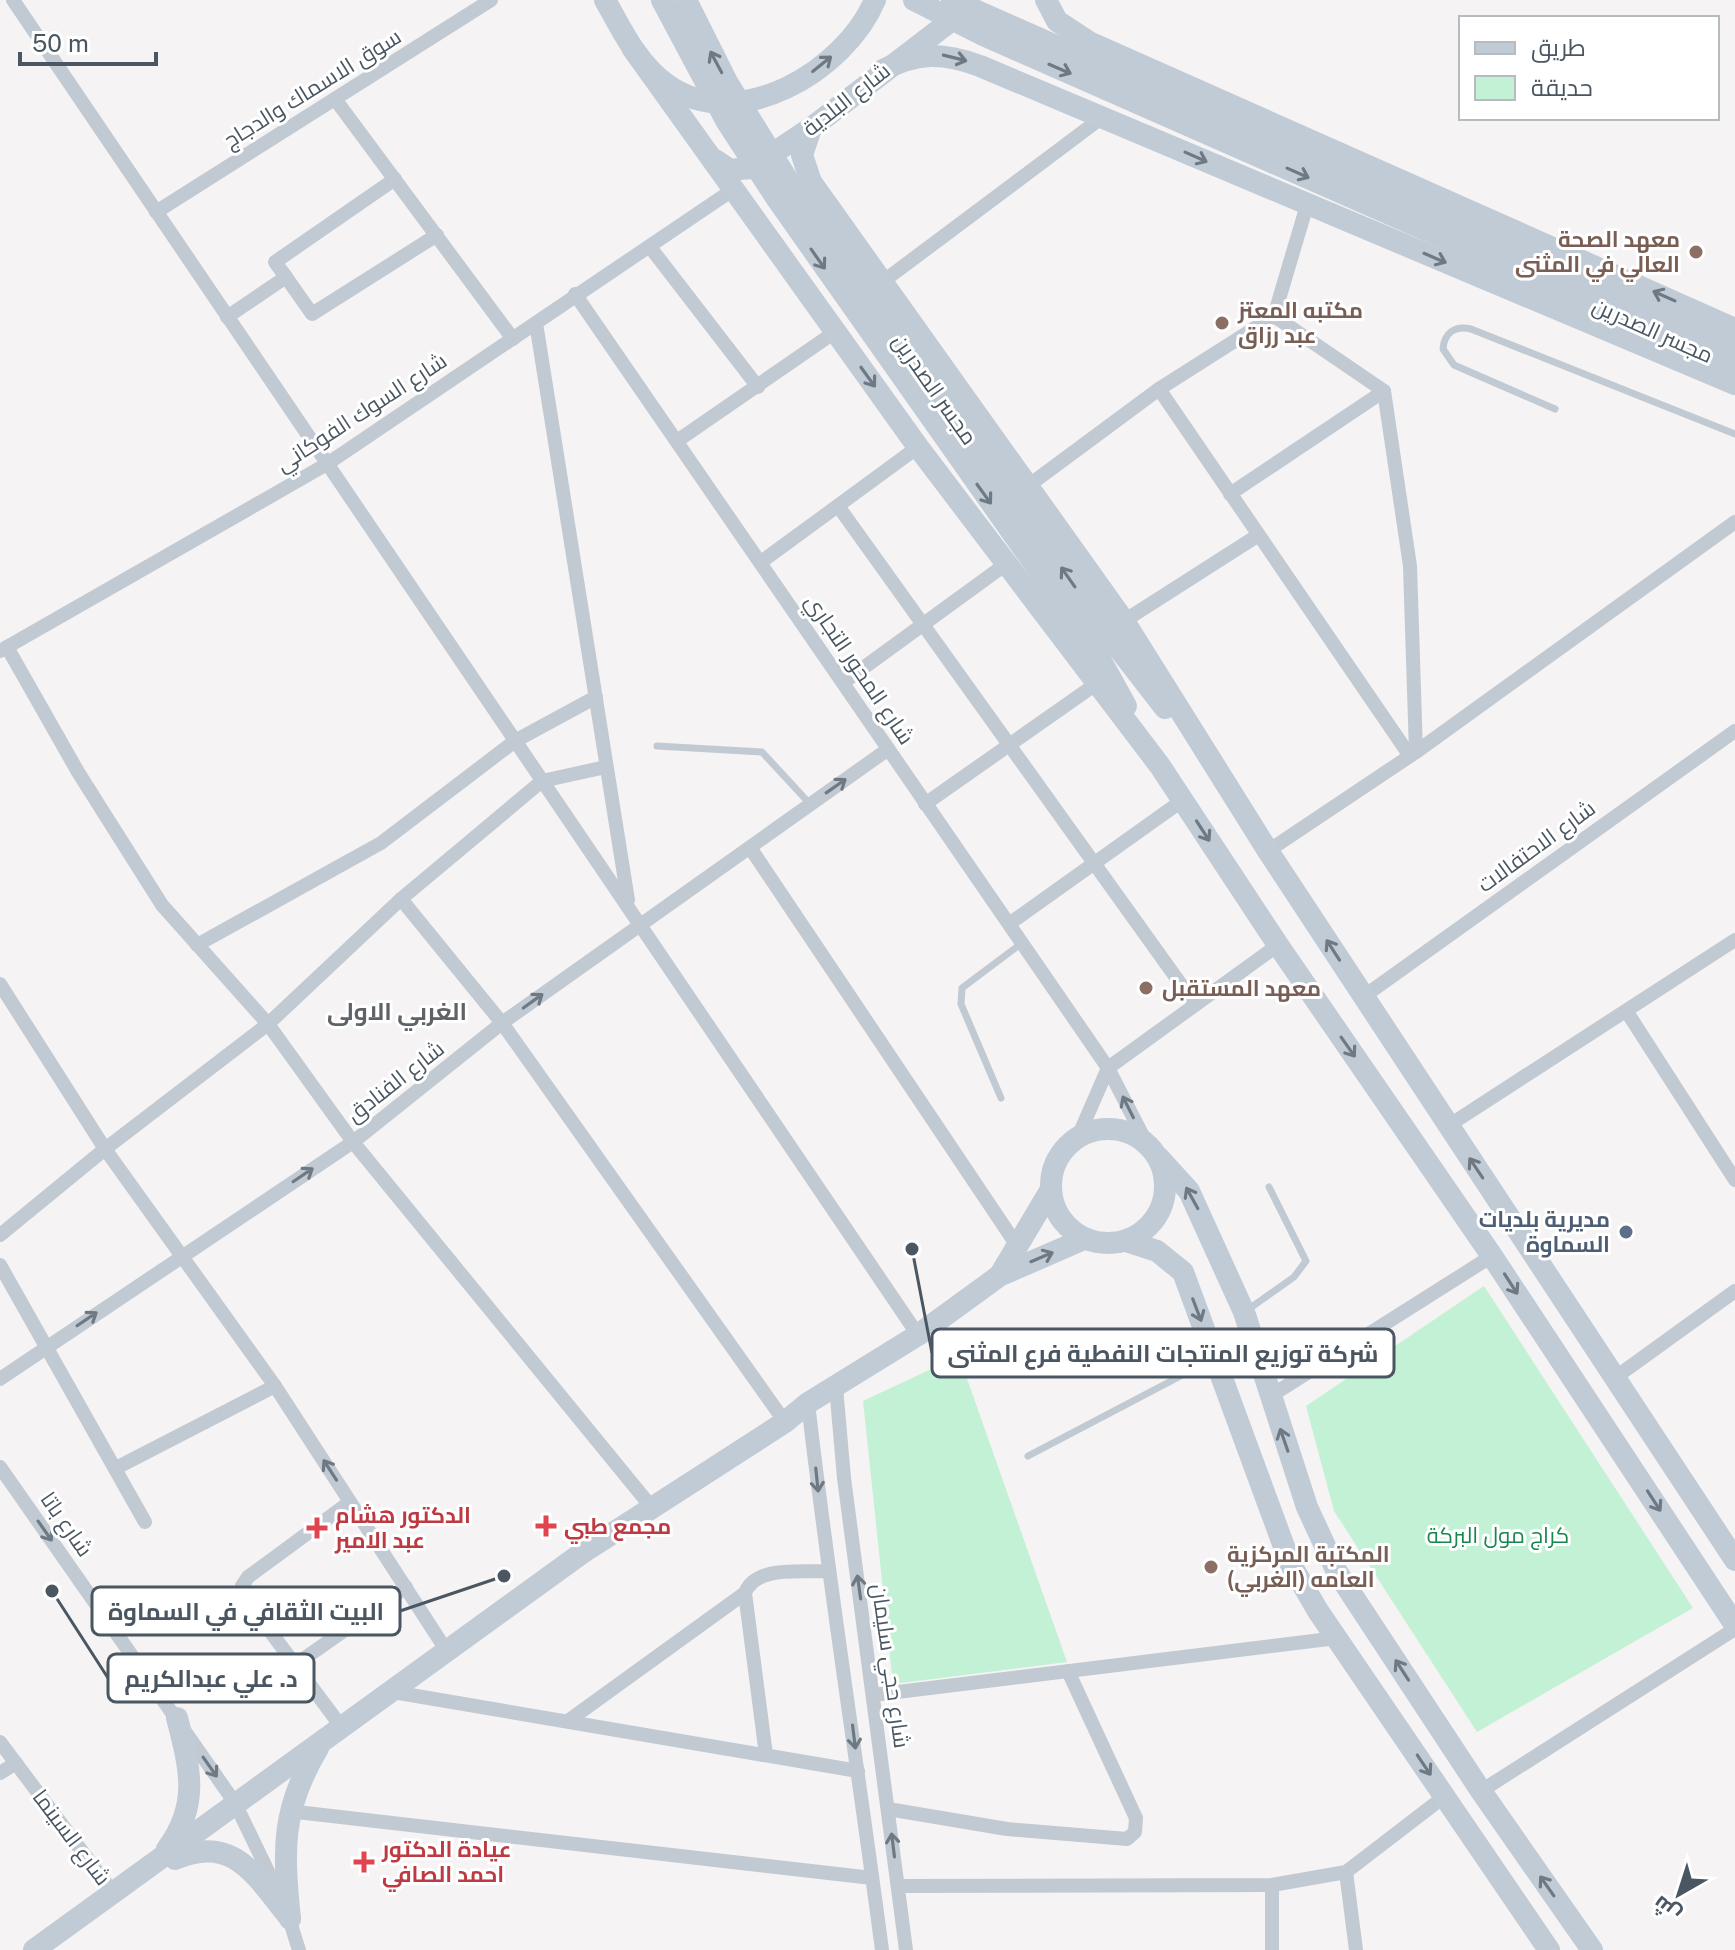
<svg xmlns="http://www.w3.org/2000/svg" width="1735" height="1950" viewBox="0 0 1735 1950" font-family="'Public Sans',Cairo,sans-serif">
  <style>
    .green { fill: #c3f1d5 }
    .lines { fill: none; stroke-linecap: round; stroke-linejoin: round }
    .lane { stroke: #c1cad2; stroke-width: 7 }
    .street { stroke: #c1cad2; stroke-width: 14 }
    .secondary { stroke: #c1cbd6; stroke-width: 22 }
    .secondary-bridge { stroke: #c1cbd6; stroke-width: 22 }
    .oneway { stroke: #6e7984 }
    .oneway2 { stroke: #6e7983 }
    .education-dot { fill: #8d6e63; stroke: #fff; stroke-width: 3 }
    .service-dot { fill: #5c6f8a; stroke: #fff; stroke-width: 3 }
    .health-dot { fill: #e0444e; stroke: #fff; stroke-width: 3 }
    .labels { text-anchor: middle; stroke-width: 6; stroke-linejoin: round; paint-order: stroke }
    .street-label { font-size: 22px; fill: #4a5661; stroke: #fff }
    .education-label { font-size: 22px; font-weight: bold; fill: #785e54; stroke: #fff; text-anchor: start }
    .service-label { font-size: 22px; font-weight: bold; fill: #4e5e75; stroke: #fff; text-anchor: end }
    .health-label { font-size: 22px; font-weight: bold; fill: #be3a42; stroke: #fff; text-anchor: start }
    .park-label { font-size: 22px; fill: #17864f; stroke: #fff }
    .neighbourhood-label { font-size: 24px; font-weight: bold; fill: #5f6368; stroke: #fff }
    .leader { fill: none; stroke: #4a5661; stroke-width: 3 }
    .callout-dot { fill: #4a5661; stroke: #fff; stroke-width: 3 }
    .callout { fill: #fff; stroke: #4a5661; stroke-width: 3 }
    .callout-label { font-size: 24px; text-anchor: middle; font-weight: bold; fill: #4a5661 }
  </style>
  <rect width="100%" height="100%" fill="#f5f3f3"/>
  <!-- green -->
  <g class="green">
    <path d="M 1484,1286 L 1693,1608 L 1477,1732 L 1334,1511 L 1306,1406 Z"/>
    <path d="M 959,1356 L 1067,1662 L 893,1684 L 863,1401 Z"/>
  </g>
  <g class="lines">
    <!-- lane -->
    <g class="lane">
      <path d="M 1555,409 L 1454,365 L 1443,349 C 1444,333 1455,325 1471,329 L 1735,434"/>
      <path d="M 657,746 L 762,752 L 810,804"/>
      <path d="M 1001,1098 L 961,1004 L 962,988 L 1022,943"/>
      <path d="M 1246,1311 L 1294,1277 L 1306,1261 L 1269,1187"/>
      <path d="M 1028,1456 L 1213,1359"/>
    </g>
    <!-- street -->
    <g class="street">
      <path d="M 13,0 L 918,1335"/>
      <path d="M 335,99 L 513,339"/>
      <path d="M 156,212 L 491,0"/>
      <path d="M 650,247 L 758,387"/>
      <path d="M 286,277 L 312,314 L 437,235"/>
      <path d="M 881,283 L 1104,116"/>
      <path d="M 575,294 L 1108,1068 L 1148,1146"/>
      <path d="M 1274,316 L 1384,391 L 1410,566 L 1416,752"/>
      <path d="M 227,317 L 286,277 L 275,262 L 395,179"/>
      <path d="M 536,323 L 628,900"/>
      <path d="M 1159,389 L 1410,756"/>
      <path d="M 677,441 L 835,332"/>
      <path d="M 1028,486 L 1159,389 L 1274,316 L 1307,205"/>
      <path d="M 1230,494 L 1384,391"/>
      <path d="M 838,506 L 1195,1004"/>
      <path d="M 761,562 L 918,447"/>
      <path d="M 1124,621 L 1257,536"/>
      <path d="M 7,647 L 78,772 L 162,905 L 268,1024 L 353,1142 L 653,1509"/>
      <path d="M 0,651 L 327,464 L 734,189"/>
      <path d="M 844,682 L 1006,564"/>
      <path d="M 925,804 L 1096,684"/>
      <path d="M 751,849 L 1018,1247"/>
      <path d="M 1268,851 L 1416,752 L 1735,522"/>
      <path d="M 401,899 L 502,1023 L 785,1422"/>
      <path d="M 1009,924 L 1183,800"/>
      <path d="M 197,945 L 381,843 L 515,741 L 596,697"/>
      <path d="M 0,984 L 105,1149 L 275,1386 L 448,1653"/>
      <path d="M 1363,997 L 1735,731"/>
      <path d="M 1627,1012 L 1735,1180"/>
      <path d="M 1108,1068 L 1278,945"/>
      <path d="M 1448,1126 L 1735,940"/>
      <path d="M 1078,1137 L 1108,1068"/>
      <path d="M 0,1235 L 105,1149 L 268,1024 L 401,899 L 542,781 L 606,767"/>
      <path d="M 0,1265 L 145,1522"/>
      <path d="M 1616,1377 L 1735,1291"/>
      <path d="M 0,1379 L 353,1142 L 502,1023 L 887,750"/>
      <path d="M 836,1387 L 844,1478 L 906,1950"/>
      <path d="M 1269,1397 L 1492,1256"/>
      <path d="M 808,1403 C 829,1586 858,1767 882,1950"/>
      <path d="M 0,1467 L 235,1803 L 277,1890"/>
      <path d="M 116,1468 L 275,1386"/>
      <path d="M 295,1665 L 406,1587"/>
      <path d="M 393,1692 L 858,1771"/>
      <path d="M 873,1695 L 1337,1638"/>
      <path d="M 568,1721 L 745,1593"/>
      <path d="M 343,1729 L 243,1595 L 242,1586 L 248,1577 L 350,1502"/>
      <path d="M 0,1742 L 114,1894"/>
      <path d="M 766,1755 L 745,1593 C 756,1565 800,1573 827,1571"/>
      <path d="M 0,1773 L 16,1763"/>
      <path d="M 1481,1791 L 1735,1629"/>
      <path d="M 888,1809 L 1007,1829 L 1127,1839 L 1135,1832 L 1136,1818 L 1068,1671"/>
      <path d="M 288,1811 L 872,1878"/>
      <path d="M 1346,1872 L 1356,1950"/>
      <path d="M 1272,1885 L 1272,1950"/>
      <path d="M 898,1886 L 1272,1885 L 1346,1872 L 1445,1796"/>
      <path d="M 287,1912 L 299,1950"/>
    </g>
    <!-- secondary -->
    <g class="secondary">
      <path d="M 605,0 C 622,30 637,63 666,84 C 737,136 845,71 875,0"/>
      <path d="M 1046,0 L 1057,21 L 1089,42 L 1735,329"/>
      <path d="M 633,49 L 918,447 L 1160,766 L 1278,945 L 1492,1256 L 1735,1625"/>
      <path d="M 881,71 C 917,52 942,52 980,66 L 1735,384"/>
      <path d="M 811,128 L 802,155 L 811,182 L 1124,621 L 1268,851 L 1735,1560"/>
      <path d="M 715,160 L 730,170 L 751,168 L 811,128 L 965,10"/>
      <path d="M 1113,641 L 1165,708"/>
      <path d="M 1095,650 L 1126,706"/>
      <circle cx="1108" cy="1186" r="57"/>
      <path d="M 1159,1158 L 1189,1191 L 1244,1312 L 1307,1507 L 1337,1572 L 1481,1791 L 1592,1950"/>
      <path d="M 1126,1241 L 1157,1251 L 1183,1272 L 1290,1563 L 1318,1611 L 1549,1950"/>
      <path d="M 1000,1275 L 1050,1191"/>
      <path d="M 167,1849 C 200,1805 190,1768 177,1718"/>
      <path d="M 175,1859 C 234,1833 256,1877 290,1918"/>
      <path d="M 290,1919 C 283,1850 281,1810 318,1748"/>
      <path d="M 34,1950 L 582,1553 L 785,1422 L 808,1403 L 918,1335 L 999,1276 L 1084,1239"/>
    </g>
    <!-- secondary-bridge -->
    <g class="secondary-bridge">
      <path d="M 662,0 L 727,122 L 777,199 L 1095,650"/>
      <path d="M 686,0 L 727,82 L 794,190 L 1113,641"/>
      <path d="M 914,0 L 983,35 L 1735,366"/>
      <path d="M 952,0 L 1735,346"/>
    </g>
  </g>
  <!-- one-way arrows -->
  <defs><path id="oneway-shaft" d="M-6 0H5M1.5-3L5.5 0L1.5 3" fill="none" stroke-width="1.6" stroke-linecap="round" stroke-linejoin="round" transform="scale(2)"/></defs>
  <g class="oneway">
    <use href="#oneway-shaft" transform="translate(955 58) rotate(14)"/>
    <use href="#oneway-shaft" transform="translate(716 62) rotate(-118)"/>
    <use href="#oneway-shaft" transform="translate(822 64) rotate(-39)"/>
    <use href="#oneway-shaft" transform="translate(1060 69) rotate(23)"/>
    <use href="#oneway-shaft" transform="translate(1196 157) rotate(24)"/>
    <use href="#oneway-shaft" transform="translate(1298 173) rotate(24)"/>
    <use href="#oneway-shaft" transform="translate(1435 258) rotate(23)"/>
    <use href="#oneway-shaft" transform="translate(818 259) rotate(55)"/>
    <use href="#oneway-shaft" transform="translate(1664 296) rotate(-156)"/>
    <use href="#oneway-shaft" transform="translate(868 377) rotate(54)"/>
    <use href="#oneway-shaft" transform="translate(984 494) rotate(54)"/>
    <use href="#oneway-shaft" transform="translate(1068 577) rotate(-125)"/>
    <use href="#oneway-shaft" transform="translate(1203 831) rotate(57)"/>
    <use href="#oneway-shaft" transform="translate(1333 950) rotate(-123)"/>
    <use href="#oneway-shaft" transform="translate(1348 1047) rotate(55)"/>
    <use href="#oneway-shaft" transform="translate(1476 1168) rotate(-124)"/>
    <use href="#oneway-shaft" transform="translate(1192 1198) rotate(-119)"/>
    <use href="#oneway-shaft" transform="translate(1042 1257) rotate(-23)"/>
    <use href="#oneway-shaft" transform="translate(1511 1284) rotate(57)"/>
    <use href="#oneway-shaft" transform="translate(1197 1310) rotate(69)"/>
    <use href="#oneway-shaft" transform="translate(1284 1440) rotate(-109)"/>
    <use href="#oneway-shaft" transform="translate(1654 1501) rotate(57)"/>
    <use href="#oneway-shaft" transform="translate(1402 1670) rotate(-123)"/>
    <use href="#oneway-shaft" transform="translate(1424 1765) rotate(56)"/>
    <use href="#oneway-shaft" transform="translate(1547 1886) rotate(-125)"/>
  </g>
  <g class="oneway2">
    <use href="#oneway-shaft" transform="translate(836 786) rotate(-35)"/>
    <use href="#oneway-shaft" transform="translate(533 1001) rotate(-36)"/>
    <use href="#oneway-shaft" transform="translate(1128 1107) rotate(-117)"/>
    <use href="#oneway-shaft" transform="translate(303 1175) rotate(-34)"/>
    <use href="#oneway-shaft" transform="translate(87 1319) rotate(-34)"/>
    <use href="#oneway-shaft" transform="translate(330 1470) rotate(-123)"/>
    <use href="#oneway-shaft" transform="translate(817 1480) rotate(84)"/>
    <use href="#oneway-shaft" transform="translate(45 1531) rotate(55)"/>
    <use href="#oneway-shaft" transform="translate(859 1587) rotate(-98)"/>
    <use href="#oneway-shaft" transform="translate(854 1737) rotate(83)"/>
    <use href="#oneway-shaft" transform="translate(210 1767) rotate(55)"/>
    <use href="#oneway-shaft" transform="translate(893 1845) rotate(-97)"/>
  </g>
  <!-- markers -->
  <g class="education-dot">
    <circle cx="1696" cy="252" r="8"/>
    <circle cx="1222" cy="323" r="8"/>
    <circle cx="1146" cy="988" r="8"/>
    <circle cx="1211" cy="1567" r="8"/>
  </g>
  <circle class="service-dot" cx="1626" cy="1232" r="8"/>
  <g class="health-dot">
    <path d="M542 1514h8v8h8v8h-8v8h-8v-8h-8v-8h8z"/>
    <path d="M313 1516h8v8h8v8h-8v8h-8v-8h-8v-8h8z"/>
    <path d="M360 1850h8v8h8v8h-8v8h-8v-8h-8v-8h8z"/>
  </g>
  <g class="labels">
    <!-- street labels -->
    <g class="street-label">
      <text transform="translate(312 88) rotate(-32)" y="8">سوق الاسماك والدجاج</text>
      <text transform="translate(846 99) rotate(-38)" y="8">شارع البلدية</text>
      <text transform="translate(1653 330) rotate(24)" y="8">مجسر الصدرين</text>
      <text transform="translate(935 389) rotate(55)" y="8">مجسر الصدرين</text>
      <text transform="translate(361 412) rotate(-33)" y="8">شارع السوك الفوكاني</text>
      <text transform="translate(860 669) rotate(56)" y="8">شارع المحور التجاري</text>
      <text transform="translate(1536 846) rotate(-36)" y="8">شارع الاحتفالات</text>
      <text transform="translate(395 1081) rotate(-38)" y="8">شارع الفنادق</text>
      <text transform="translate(67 1524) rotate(55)" y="8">شارع باتا</text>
      <text transform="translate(891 1666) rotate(82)" y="8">شارع حجي سليمان</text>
      <text transform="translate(72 1837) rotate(53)" y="8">شارع السينما</text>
    </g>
    <!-- education labels -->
    <g class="education-label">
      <text x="1680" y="247" text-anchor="end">معهد الصحة<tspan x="1680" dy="25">العالي في المثنى</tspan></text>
      <text x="1238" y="318">مكتبه المعتز<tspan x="1238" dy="25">عبد رزاق</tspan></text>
      <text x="1162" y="996">معهد المستقبل</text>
      <text x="1227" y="1562">المكتبة المركزية<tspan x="1227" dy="25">العامه (الغربي)</tspan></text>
    </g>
    <!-- service labels -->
    <g class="service-label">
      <text x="1610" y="1227">مديرية بلديات<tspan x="1610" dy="25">السماوة</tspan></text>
    </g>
    <!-- health labels -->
    <g class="health-label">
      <text x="335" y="1523">الدكتور هشام<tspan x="335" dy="25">عبد الامير</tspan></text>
      <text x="564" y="1534">مجمع طبي</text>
      <text x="382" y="1857">عيادة الدكتور<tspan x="382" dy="25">احمد الصافي</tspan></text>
    </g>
    <!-- park labels -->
    <g class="park-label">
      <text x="1498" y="1543">كراج مول البركة</text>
    </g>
    <!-- neighbourhood labels -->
    <g class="neighbourhood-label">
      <text x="397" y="1020">الغربي الاولى</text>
    </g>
  </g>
  <!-- callouts -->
  <path class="leader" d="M912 1249L932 1353M504 1576L400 1611M52 1591L108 1678"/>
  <g class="callout-dot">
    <circle cx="912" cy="1249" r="8"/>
    <circle cx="504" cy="1576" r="8"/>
    <circle cx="52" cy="1591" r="8"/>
  </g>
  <g class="callout">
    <rect x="932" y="1329" width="462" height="48" rx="8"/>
    <rect x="92" y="1587" width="308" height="48" rx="8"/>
    <rect x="108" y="1654" width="206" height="48" rx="8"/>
  </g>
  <g class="callout-label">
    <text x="1163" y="1362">شركة توزيع المنتجات النفطية فرع المثنى</text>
    <text x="246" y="1620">البيت الثقافي في السماوة</text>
    <text x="211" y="1687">د. علي عبدالكريم</text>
  </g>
  <!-- legend -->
  <rect x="1459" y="16" width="260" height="104" fill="#ffffff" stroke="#b7bbc0" stroke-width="2"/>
  <rect x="1475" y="42" width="40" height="12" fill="#c1cbd6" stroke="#b7bbc0" stroke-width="2"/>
  <text x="1531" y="56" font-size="24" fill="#4a5661">طريق</text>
  <rect x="1475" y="76" width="40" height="24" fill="#c3f1d5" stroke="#b7bbc0" stroke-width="2"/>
  <text x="1531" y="96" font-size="24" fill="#4a5661">حديقة</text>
  <!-- north arrow -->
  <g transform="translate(1679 1894) rotate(219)" stroke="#ffffff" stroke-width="6" paint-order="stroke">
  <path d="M0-6L14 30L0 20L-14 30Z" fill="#4a5661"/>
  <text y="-12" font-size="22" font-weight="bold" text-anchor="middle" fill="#4a5661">ش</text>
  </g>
  <!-- scale -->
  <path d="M20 52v12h136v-12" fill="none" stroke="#4a5661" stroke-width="4"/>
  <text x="32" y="52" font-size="24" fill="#4a5661" stroke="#ffffff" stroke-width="6" paint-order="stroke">50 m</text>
</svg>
